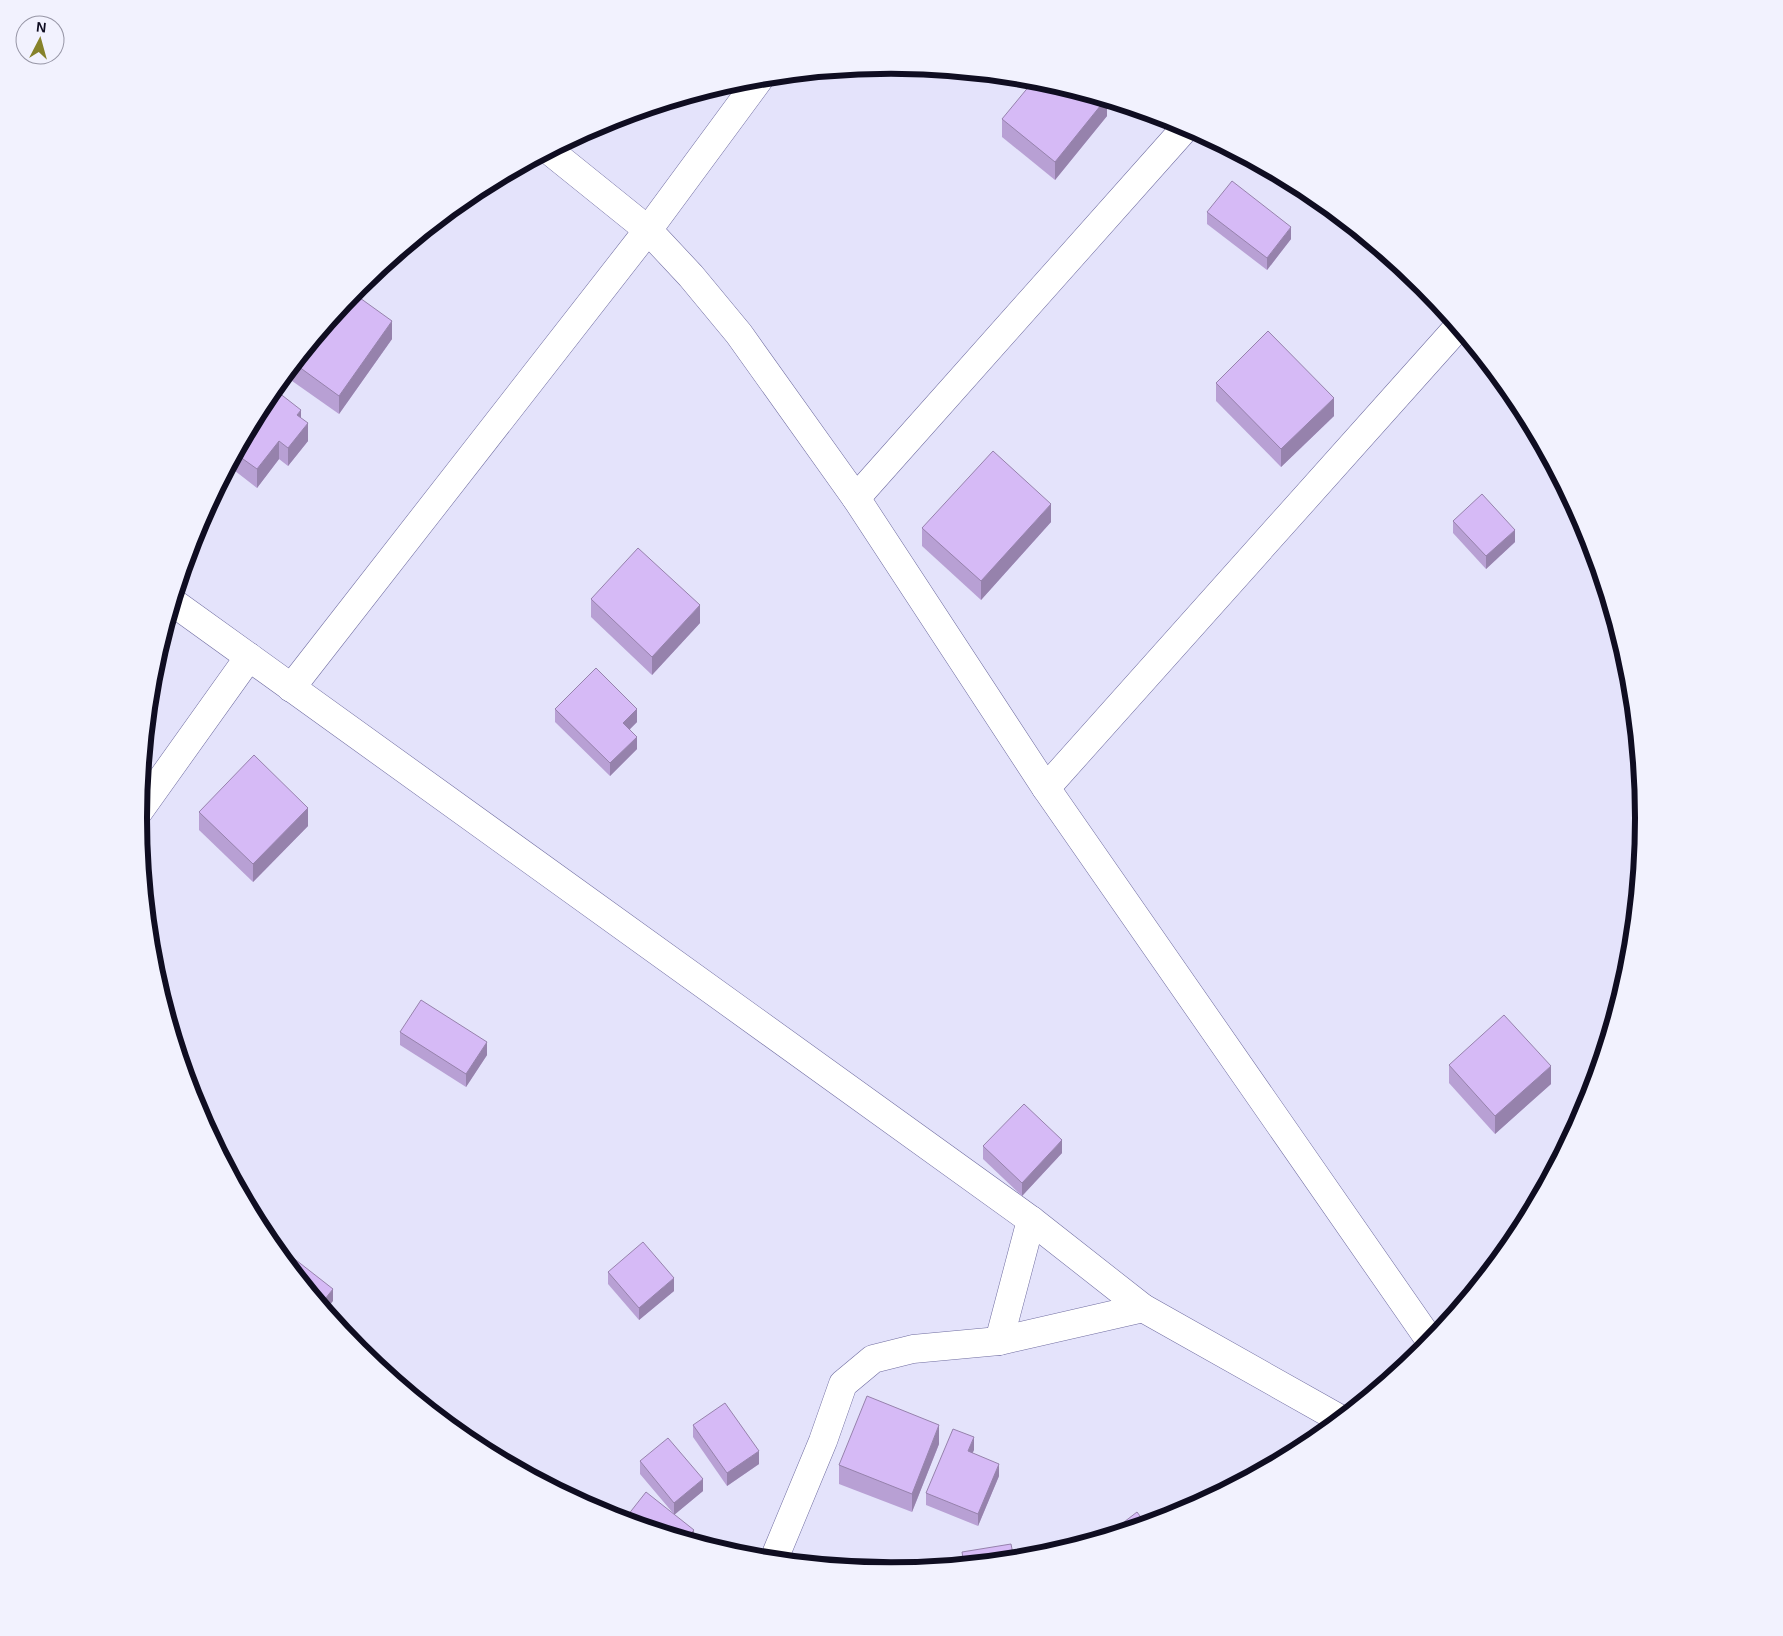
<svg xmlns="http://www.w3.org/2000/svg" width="1783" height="1636" viewBox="0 0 1783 1636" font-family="Arial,sans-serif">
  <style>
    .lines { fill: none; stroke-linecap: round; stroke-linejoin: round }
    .minor-casing { stroke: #6f6ca0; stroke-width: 29 }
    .minor { stroke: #fff; stroke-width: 28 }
    .wall { fill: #b8a0d4 }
    .shaded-wall { fill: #9682ac }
    .building { fill: #d6baf6; stroke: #9682ac }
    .rim { fill: none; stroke: #0f0d21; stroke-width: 6 }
  </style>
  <rect width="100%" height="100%" fill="#e4e3fb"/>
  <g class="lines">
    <defs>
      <g id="minor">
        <path d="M 550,151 L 648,230 L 691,276 L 739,334 L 856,498 L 1046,788 L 1431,1342"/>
        <path d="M 856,498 L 1187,126"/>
        <path d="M 174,603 L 1031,1220 L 1143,1308 L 1340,1419"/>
        <path d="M 291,688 L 648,230 L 760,78"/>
        <path d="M 1046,788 L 1458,327"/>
        <path d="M 139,811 L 249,657"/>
        <path d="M 999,1341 L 1143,1308"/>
        <path d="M 774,1559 L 823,1441 L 843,1384 L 873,1359 L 913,1349 L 999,1341 L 1031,1220"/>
      </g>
    </defs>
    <!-- minor casing -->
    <use href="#minor" class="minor-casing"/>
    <!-- minor -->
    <use href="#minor" class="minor"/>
  </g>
  <!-- wall -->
  <g class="wall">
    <path d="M 1107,100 L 1107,116 L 1055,180 L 1002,137 L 1002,119 Z"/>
    <path d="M 1207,212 L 1291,239 L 1267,270 L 1207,224 Z"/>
    <path d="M 353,293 L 392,339 L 339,414 L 285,376 Z"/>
    <path d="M 1216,383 L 1334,416 L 1281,467 L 1216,401 Z"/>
    <path d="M 266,399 L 301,418 L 308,441 L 288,466 L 279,459 L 257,488 L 230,467 Z"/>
    <path d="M 1453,521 L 1515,542 L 1486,569 L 1453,533 Z"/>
    <path d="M 1051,522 L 981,600 L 922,546 L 922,528 Z"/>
    <path d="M 591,599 L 700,623 L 652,675 L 591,617 Z"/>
    <path d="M 555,709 L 637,722 L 630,729 L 637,749 L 610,776 L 555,722 Z"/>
    <path d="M 199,812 L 308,826 L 253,882 L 199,830 Z"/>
    <path d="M 400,1032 L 487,1055 L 466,1087 L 400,1045 Z"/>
    <path d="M 1449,1065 L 1551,1084 L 1495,1134 L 1449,1083 Z"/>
    <path d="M 983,1146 L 1062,1153 L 1022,1196 L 983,1159 Z"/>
    <path d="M 608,1272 L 674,1291 L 639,1320 L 608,1284 Z"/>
    <path d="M 693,1425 L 759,1464 L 727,1486 L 693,1437 Z"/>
    <path d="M 939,1444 L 912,1512 L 839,1484 L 839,1465 Z"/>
    <path d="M 974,1450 L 972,1453 L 999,1476 L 978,1526 L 926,1505 L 926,1493 Z"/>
    <path d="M 640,1461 L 703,1491 L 674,1515 L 694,1541 L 673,1513 L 640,1474 Z"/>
  </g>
  <!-- shaded-wall -->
  <g class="shaded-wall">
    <path d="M 1105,100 L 1107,100 L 1107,116 L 1055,180 L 1055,162 Z"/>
    <path d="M 1291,227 L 1291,239 L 1267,270 L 1267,258 Z"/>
    <path d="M 392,321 L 392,339 L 339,414 L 339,396 Z"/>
    <path d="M 1334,398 L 1334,416 L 1281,467 L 1281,449 Z"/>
    <path d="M 301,410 L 301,428 L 297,415 Z"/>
    <path d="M 308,423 L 308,441 L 288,466 L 288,448 Z"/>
    <path d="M 279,441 L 279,459 L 257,488 L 257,469 Z"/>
    <path d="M 1051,504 L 1051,522 L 981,600 L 981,581 Z"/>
    <path d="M 1515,530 L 1515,542 L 1486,569 L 1486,556 Z"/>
    <path d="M 700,605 L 700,623 L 652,675 L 652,657 Z"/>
    <path d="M 637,709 L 637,722 L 623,736 L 623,723 Z"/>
    <path d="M 637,737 L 637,749 L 610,776 L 610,763 Z"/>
    <path d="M 308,808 L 308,826 L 253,882 L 253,864 Z"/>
    <path d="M 487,1042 L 487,1055 L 466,1087 L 466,1074 Z"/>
    <path d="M 1551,1066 L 1551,1084 L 1495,1134 L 1495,1116 Z"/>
    <path d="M 1062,1140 L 1062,1153 L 1022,1196 L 1022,1183 Z"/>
    <path d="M 674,1278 L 674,1291 L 639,1320 L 639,1308 Z"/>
    <path d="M 333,1289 L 333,1301 L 326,1310 L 321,1304 Z"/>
    <path d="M 939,1425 L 939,1444 L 912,1512 L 912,1494 Z"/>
    <path d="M 974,1437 L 974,1450 L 968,1463 L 968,1451 Z"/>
    <path d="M 759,1451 L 759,1464 L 727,1486 L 727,1473 Z"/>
    <path d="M 999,1464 L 999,1476 L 978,1526 L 978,1514 Z"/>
    <path d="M 703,1479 L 703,1491 L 674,1515 L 674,1503 Z"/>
    <path d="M 694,1530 L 694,1541 L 686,1539 Z"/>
  </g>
  <!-- building -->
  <g class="building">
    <path d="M 1035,79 L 1039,80 L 1105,100 L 1055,162 L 1002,119 Z"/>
    <path d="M 1232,181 L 1291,227 L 1267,258 L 1207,212 Z"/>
    <path d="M 353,293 L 392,321 L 339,396 L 295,364 Z"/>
    <path d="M 1268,331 L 1334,398 L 1281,449 L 1216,383 Z"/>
    <path d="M 274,389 L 301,410 L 297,415 L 308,423 L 288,448 L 279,441 L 257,469 L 236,454 L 266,399 Z"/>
    <path d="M 993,451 L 1051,504 L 981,581 L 922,528 Z"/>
    <path d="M 1482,494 L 1515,530 L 1486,556 L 1453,521 Z"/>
    <path d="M 638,548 L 700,605 L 652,657 L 591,599 Z"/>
    <path d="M 596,668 L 637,709 L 623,723 L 637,737 L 610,763 L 555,709 Z"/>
    <path d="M 254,755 L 308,808 L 253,864 L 199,812 Z"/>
    <path d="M 421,1000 L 487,1042 L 466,1074 L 400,1032 Z"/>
    <path d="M 1504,1015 L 1551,1066 L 1495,1116 L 1449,1065 Z"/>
    <path d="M 1024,1104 L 1062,1140 L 1022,1183 L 983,1146 Z"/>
    <path d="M 643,1242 L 674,1278 L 639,1308 L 608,1272 Z"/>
    <path d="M 287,1253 L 333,1289 L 321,1304 L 283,1258 Z"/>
    <path d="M 867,1396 L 939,1425 L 912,1494 L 839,1465 Z"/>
    <path d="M 725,1403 L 759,1451 L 727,1473 L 693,1425 Z"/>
    <path d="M 953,1429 L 974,1437 L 968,1451 L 999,1464 L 978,1514 L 926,1493 Z"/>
    <path d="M 668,1438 L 703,1479 L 674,1503 L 640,1461 Z"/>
    <path d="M 646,1492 L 694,1530 L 686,1539 L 624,1520 Z"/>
    <path d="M 1137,1512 L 1146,1524 L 1113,1534 L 1111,1532 Z"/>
    <path d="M 1011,1544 L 1014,1559 L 964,1564 L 962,1552 Z"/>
  </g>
  <!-- crop -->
  <path d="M0 0H1783V1636H0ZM147 818a744 744 0 1 1 1488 0a744 744 0 1 1-1488 0Z" fill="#f2f2fe" fill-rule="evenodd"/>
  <path class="rim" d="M147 818a744 744 0 1 1 1488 0a744 744 0 1 1-1488 0Z"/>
  <!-- north arrow -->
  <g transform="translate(40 40) rotate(6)"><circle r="24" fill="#f2f2fe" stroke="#9796a6"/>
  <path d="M0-4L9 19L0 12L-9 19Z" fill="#86822a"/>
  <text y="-8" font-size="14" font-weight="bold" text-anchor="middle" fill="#0f0d21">N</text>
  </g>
</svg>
